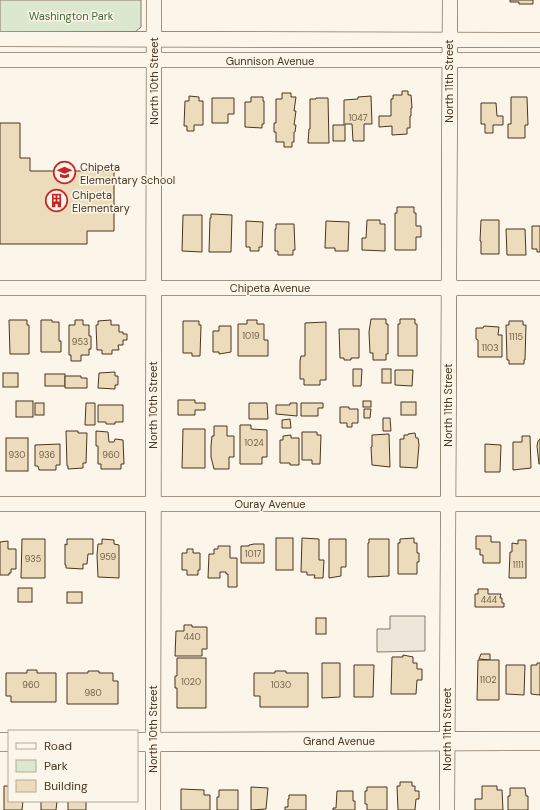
<svg xmlns="http://www.w3.org/2000/svg" width="540" height="810" viewBox="0 0 540 810" font-family="'DM Sans',sans-serif">
  <style>
    .green { fill: #dce7d0; stroke: #887966 }
    .parking { fill: #ede7d9; stroke: #887966 }
    .building { fill: #ecdcbc; stroke: #4a3520 }
    .lines { fill: none; stroke-linecap: round; stroke-linejoin: round }
    .minor-casing { stroke: #4a3520; stroke-width: 16 }
    .major-casing { stroke: #4a3520; stroke-width: 20 }
    .minor { stroke: #fbf6e9; stroke-width: 15 }
    .major { stroke: #fbf6e9; stroke-width: 19 }
    .labels { text-anchor: middle; stroke-width: 3; stroke-linejoin: round; paint-order: stroke }
    .number-label { font-size: 9px; fill: #725f47 }
    .park-label { font-size: 11px; fill: #436837; stroke: #fbf6e9 }
    .street-label { font-size: 11px; fill: #4a3520; stroke: #fbf6e9 }
    .poi-label { font-size: 11px; fill: #4a3520; stroke: #fbf6e9; text-anchor: start }
  </style>
  <rect width="100%" height="100%" fill="#fbf6e9"/>
  <!-- green -->
  <path class="green" d="M 0,0 L 141,0 L 141,27 L 135,32 L 0,32 Z"/>
  <!-- parking -->
  <path class="parking" d="M 390,616 L 425,616 L 425,651 L 377,652 L 377,629 L 390,629 Z"/>
  <!-- building -->
  <g class="building">
    <path d="M 510,0 L 533,0 L 533,4 L 519,4 L 519,2 L 510,2 Z"/>
    <path d="M 402,91 L 408,91 L 408,95 L 411,95 L 412,108 L 411,108 L 411,116 L 410,116 L 410,128 L 407,128 L 407,134 L 392,135 L 392,126 L 379,127 L 379,116 L 391,116 L 391,99 L 393,99 L 393,95 L 402,95 Z"/>
    <path d="M 282,93 L 291,93 L 291,97 L 296,97 L 294,111 L 296,111 L 294,125 L 296,125 L 295,132 L 294,132 L 294,142 L 292,142 L 292,147 L 284,147 L 284,142 L 276,142 L 276,132 L 274,132 L 274,123 L 276,123 L 276,99 L 282,99 Z"/>
    <path d="M 189,96 L 199,97 L 199,101 L 203,101 L 203,125 L 194,125 L 194,131 L 187,131 L 187,126 L 184,126 L 185,101 L 189,101 Z"/>
    <path d="M 371,96 L 372,124 L 364,124 L 364,141 L 353,141 L 352,124 L 345,124 L 345,141 L 333,141 L 333,125 L 344,125 L 344,100 L 358,99 L 358,97 Z"/>
    <path d="M 251,97 L 263,97 L 263,101 L 264,101 L 264,124 L 262,124 L 262,128 L 245,127 L 245,102 L 251,102 Z"/>
    <path d="M 511,97 L 527,97 L 528,125 L 525,125 L 525,138 L 508,138 L 508,124 L 511,124 Z"/>
    <path d="M 212,98 L 234,98 L 234,114 L 228,114 L 228,123 L 212,123 Z"/>
    <path d="M 316,98 L 328,98 L 329,143 L 308,143 L 309,129 L 310,129 L 310,99 L 316,99 Z"/>
    <path d="M 481,103 L 496,103 L 497,116 L 503,116 L 503,125 L 493,125 L 493,133 L 485,133 L 485,124 L 481,124 Z"/>
    <path d="M 0,123 L 20,123 L 20,158 L 30,158 L 30,171 L 114,171 L 114,231 L 87,231 L 87,244 L 0,244 Z"/>
    <path d="M 397,207 L 414,207 L 414,213 L 416,213 L 416,226 L 421,226 L 421,237 L 416,237 L 416,250 L 395,250 L 395,213 L 397,213 Z"/>
    <path d="M 211,214 L 232,215 L 231,252 L 209,252 L 210,218 L 211,218 Z"/>
    <path d="M 183,215 L 202,215 L 202,252 L 182,251 Z"/>
    <path d="M 367,220 L 380,220 L 380,224 L 385,224 L 385,251 L 362,250 L 362,238 L 366,238 Z"/>
    <path d="M 481,220 L 499,220 L 499,254 L 481,254 L 481,241 L 480,241 Z"/>
    <path d="M 246,221 L 263,222 L 262,247 L 259,247 L 259,251 L 250,251 L 250,247 L 246,247 Z"/>
    <path d="M 326,221 L 349,222 L 348,251 L 335,251 L 335,248 L 325,248 Z"/>
    <path d="M 276,224 L 294,224 L 295,250 L 293,250 L 293,255 L 278,255 L 278,251 L 275,251 L 275,229 L 276,229 Z"/>
    <path d="M 532,226 L 540,226 L 540,252 L 537,252 L 537,249 L 532,249 Z"/>
    <path d="M 506,229 L 525,229 L 526,255 L 507,255 Z"/>
    <path d="M 371,319 L 386,319 L 386,324 L 388,324 L 388,354 L 386,354 L 386,360 L 373,360 L 373,353 L 370,353 L 369,332 Z"/>
    <path d="M 400,319 L 415,319 L 415,324 L 417,324 L 417,356 L 398,356 L 398,324 L 400,324 Z"/>
    <path d="M 9,320 L 27,320 L 27,325 L 29,325 L 29,354 L 10,354 Z"/>
    <path d="M 41,320 L 52,320 L 52,322 L 59,322 L 59,341 L 61,341 L 61,352 L 41,352 Z"/>
    <path d="M 75,320 L 83,320 L 83,325 L 89,325 L 89,336 L 91,336 L 91,349 L 89,349 L 89,355 L 81,355 L 81,361 L 71,361 L 71,355 L 69,355 L 69,325 L 75,325 Z"/>
    <path d="M 111,320 L 111,325 L 119,325 L 119,332 L 123,332 L 123,334 L 127,334 L 127,340 L 123,340 L 123,345 L 118,345 L 119,350 L 112,350 L 112,354 L 102,354 L 102,350 L 97,350 L 96,325 L 98,325 L 98,321 Z"/>
    <path d="M 247,320 L 257,320 L 257,324 L 264,324 L 264,340 L 268,340 L 268,356 L 238,356 L 238,324 L 247,324 Z"/>
    <path d="M 183,321 L 199,321 L 199,325 L 201,325 L 200,356 L 192,356 L 192,353 L 183,353 Z"/>
    <path d="M 509,321 L 523,321 L 523,325 L 526,325 L 525,360 L 524,360 L 524,364 L 509,364 L 509,360 L 507,360 L 506,325 L 509,325 Z"/>
    <path d="M 326,322 L 326,380 L 320,380 L 320,385 L 304,385 L 304,379 L 300,379 L 300,361 L 301,356 L 305,356 L 305,323 Z"/>
    <path d="M 219,326 L 231,326 L 231,352 L 219,354 L 219,352 L 213,352 L 213,331 L 219,331 Z"/>
    <path d="M 484,326 L 499,327 L 498,335 L 502,335 L 502,357 L 478,357 L 478,340 L 476,339 L 476,328 L 483,328 Z"/>
    <path d="M 339,329 L 359,329 L 359,358 L 351,358 L 351,360 L 344,360 L 344,358 L 340,358 Z"/>
    <path d="M 353,369 L 362,369 L 361,386 L 353,386 Z"/>
    <rect x="382" y="369" width="9" height="14"/>
    <path d="M 395,370 L 413,370 L 412,386 L 395,385 Z"/>
    <path d="M 115,372 L 115,376 L 118,376 L 118,385 L 115,385 L 115,389 L 98,388 L 99,373 Z"/>
    <rect x="3" y="373" width="15" height="14"/>
    <rect x="45" y="374" width="20" height="12"/>
    <path d="M 65,376 L 81,376 L 81,378 L 87,378 L 87,388 L 65,388 Z"/>
    <path d="M 178,400 L 195,400 L 195,403 L 205,403 L 205,410 L 195,410 L 195,415 L 178,415 Z"/>
    <rect x="16" y="401" width="17" height="16"/>
    <rect x="363" y="401" width="8" height="6"/>
    <rect x="401" y="402" width="15" height="13"/>
    <rect x="35" y="403" width="9" height="12"/>
    <path d="M 86,403 L 95,403 L 95,425 L 85,425 Z"/>
    <path d="M 249,403 L 267,403 L 268,419 L 249,419 Z"/>
    <path d="M 290,403 L 297,403 L 297,416 L 276,414 L 276,405 L 290,405 Z"/>
    <path d="M 301,403 L 323,403 L 323,408 L 318,408 L 318,416 L 301,416 Z"/>
    <path d="M 98,405 L 123,405 L 123,422 L 115,422 L 115,424 L 106,424 L 106,422 L 98,422 Z"/>
    <path d="M 340,407 L 349,407 L 349,409 L 358,409 L 358,423 L 352,423 L 352,427 L 347,427 L 347,423 L 340,423 Z"/>
    <path d="M 364,409 L 371,409 L 370,418 L 364,418 Z"/>
    <path d="M 383,418 L 390,418 L 391,431 L 383,431 Z"/>
    <path d="M 290,419 L 291,428 L 282,428 L 282,420 Z"/>
    <path d="M 240,425 L 251,425 L 251,429 L 267,430 L 267,457 L 262,457 L 262,464 L 240,464 Z"/>
    <path d="M 214,426 L 227,426 L 227,436 L 234,436 L 234,457 L 229,457 L 229,469 L 214,469 L 211,457 L 211,446 L 212,436 L 214,436 Z"/>
    <path d="M 183,429 L 205,429 L 205,468 L 182,468 Z"/>
    <path d="M 66,431 L 78,431 L 78,433 L 87,433 L 86,463 L 83,463 L 83,468 L 68,469 L 68,466 L 67,466 Z"/>
    <path d="M 96,431 L 108,432 L 109,442 L 114,442 L 115,439 L 123,440 L 124,464 L 121,464 L 121,469 L 101,469 L 101,464 L 98,464 L 98,446 L 96,446 Z"/>
    <path d="M 302,432 L 317,432 L 317,435 L 321,435 L 320,464 L 312,464 L 312,460 L 302,460 Z"/>
    <path d="M 415,433 L 416,438 L 418,438 L 419,445 L 417,468 L 400,467 L 400,439 L 404,439 L 404,435 L 408,435 L 408,434 Z"/>
    <path d="M 389,434 L 390,467 L 372,465 L 371,447 L 372,447 L 372,435 Z"/>
    <path d="M 291,435 L 291,438 L 299,438 L 299,465 L 290,465 L 290,463 L 280,463 L 280,440 L 283,440 L 283,436 Z"/>
    <path d="M 522,436 L 530,436 L 531,468 L 513,470 L 513,442 L 522,442 Z"/>
    <rect x="6" y="438" width="22" height="33"/>
    <path d="M 540,439 L 540,464 L 539,464 L 537,446 L 538,441 Z"/>
    <path d="M 60,444 L 60,465 L 56,465 L 56,470 L 39,470 L 38,466 L 35,466 L 35,445 Z"/>
    <path d="M 485,444 L 501,445 L 500,472 L 485,472 Z"/>
    <path d="M 476,536 L 491,536 L 491,542 L 500,542 L 500,563 L 483,563 L 483,555 L 480,555 L 480,549 L 476,549 Z"/>
    <rect x="276" y="538" width="17" height="32"/>
    <path d="M 302,538 L 319,539 L 319,560 L 324,560 L 323,578 L 314,578 L 315,575 L 307,575 L 307,572 L 301,572 Z"/>
    <path d="M 414,538 L 414,543 L 417,543 L 417,553 L 419,553 L 419,562 L 417,562 L 417,574 L 398,574 L 398,543 L 400,543 L 400,539 Z"/>
    <path d="M 22,539 L 45,539 L 45,578 L 21,578 Z"/>
    <path d="M 67,539 L 93,539 L 93,554 L 88,554 L 87,564 L 83,564 L 83,569 L 66,568 L 66,565 L 65,565 L 65,544 L 67,545 Z"/>
    <path d="M 102,539 L 114,540 L 114,544 L 119,545 L 119,578 L 98,577 L 97,555 L 98,544 L 102,544 Z"/>
    <path d="M 329,539 L 346,539 L 346,567 L 341,567 L 341,576 L 329,578 Z"/>
    <path d="M 369,539 L 389,539 L 389,576 L 368,577 L 368,543 L 369,543 Z"/>
    <path d="M 518,540 L 526,540 L 526,578 L 509,578 L 510,552 L 512,552 L 512,543 L 518,544 Z"/>
    <path d="M 8,541 L 8,549 L 16,549 L 16,569 L 11,569 L 11,573 L 9,573 L 9,575 L 0,575 L 0,542 Z"/>
    <path d="M 254,544 L 264,544 L 264,563 L 241,563 L 241,546 L 249,546 L 249,545 Z"/>
    <path d="M 218,546 L 230,546 L 230,558 L 237,558 L 237,587 L 228,587 L 228,574 L 226,574 L 226,572 L 220,572 L 220,578 L 208,578 L 209,554 L 214,554 L 214,549 L 218,549 Z"/>
    <path d="M 187,549 L 193,549 L 193,553 L 200,553 L 200,570 L 198,570 L 198,575 L 187,575 L 187,570 L 182,570 L 182,553 L 187,553 Z"/>
    <rect x="18" y="588" width="14" height="14"/>
    <path d="M 478,589 L 488,589 L 488,594 L 501,594 L 500,598 L 502,598 L 502,603 L 504,603 L 504,607 L 475,607 L 475,594 L 478,594 Z"/>
    <rect x="67" y="592" width="15" height="11"/>
    <rect x="316" y="618" width="10" height="16"/>
    <path d="M 184,625 L 192,625 L 192,627 L 207,627 L 207,649 L 202,649 L 202,656 L 175,656 L 176,631 L 184,631 Z"/>
    <path d="M 481,654 L 490,654 L 490,660 L 479,659 Z"/>
    <path d="M 403,655 L 413,657 L 413,663 L 417,663 L 417,669 L 422,669 L 422,680 L 417,680 L 416,694 L 391,694 L 392,657 L 403,657 Z"/>
    <path d="M 177,658 L 206,658 L 206,708 L 177,708 L 177,688 L 175,688 L 175,676 L 177,676 Z"/>
    <path d="M 478,660 L 499,660 L 499,700 L 477,700 Z"/>
    <path d="M 322,663 L 340,663 L 340,697 L 322,698 Z"/>
    <path d="M 537,663 L 540,663 L 540,695 L 531,694 L 531,665 L 537,665 Z"/>
    <path d="M 354,665 L 374,665 L 373,697 L 354,697 Z"/>
    <path d="M 506,665 L 525,665 L 524,695 L 506,694 Z"/>
    <path d="M 27,670 L 37,670 L 37,673 L 56,673 L 56,702 L 11,702 L 11,696 L 6,696 L 6,673 L 27,673 Z"/>
    <path d="M 88,671 L 99,671 L 99,673 L 113,673 L 113,681 L 118,681 L 118,704 L 67,704 L 67,673 L 88,673 Z"/>
    <path d="M 275,671 L 286,671 L 286,673 L 308,673 L 308,707 L 260,707 L 260,696 L 254,696 L 254,673 L 275,673 Z"/>
    <path d="M 400,782 L 412,782 L 412,786 L 415,786 L 415,791 L 419,791 L 419,799 L 416,799 L 415,810 L 398,810 L 397,786 L 400,786 Z"/>
    <path d="M 4,786 L 9,786 L 9,801 L 23,801 L 22,810 L 4,810 Z"/>
    <path d="M 482,786 L 497,786 L 497,790 L 502,790 L 503,810 L 475,810 L 475,799 L 482,799 Z"/>
    <path d="M 251,787 L 268,788 L 266,809 L 251,810 Z"/>
    <path d="M 367,787 L 387,787 L 387,810 L 367,810 L 367,804 L 365,804 L 365,791 L 367,791 Z"/>
    <path d="M 510,788 L 525,788 L 526,796 L 528,796 L 528,810 L 508,810 L 508,796 L 510,796 Z"/>
    <path d="M 181,789 L 204,790 L 204,795 L 210,795 L 210,810 L 181,810 Z"/>
    <path d="M 219,790 L 238,790 L 238,810 L 217,810 L 217,797 L 219,797 Z"/>
    <path d="M 337,791 L 353,791 L 353,801 L 355,801 L 355,810 L 333,810 L 333,808 L 336,808 Z"/>
    <path d="M 289,795 L 306,795 L 306,810 L 285,810 L 285,807 L 288,807 L 288,799 L 289,799 Z"/>
    <path d="M 41,801 L 57,801 L 56,810 L 41,810 Z"/>
    <rect x="68" y="801" width="18" height="9"/>
  </g>
  <g class="lines">
    <defs>
      <g id="minor">
        <path d="M 0,39 L 540,40"/>
        <path d="M 0,60 L 540,60"/>
        <path d="M 0,288 L 540,288"/>
        <path d="M 0,504 L 540,504"/>
        <path d="M 153,810 L 154,0"/>
        <path d="M 447,810 L 450,0"/>
      </g>
      <g id="major">
        <path d="M 0,742 L 9,742"/>
        <path d="M 137,742 L 540,741"/>
      </g>
    </defs>
    <!-- minor casing -->
    <use href="#minor" class="minor-casing"/>
    <!-- major casing -->
    <use href="#major" class="major-casing"/>
    <!-- minor -->
    <use href="#minor" class="minor"/>
    <!-- major -->
    <use href="#major" class="major"/>
  </g>
  <!-- icons -->
  <defs>
    <symbol id="school-ring" viewBox="-11 -11 22 22"><circle r="9.5" fill="#fbf6e9" stroke="#c62828" stroke-width="1.5"/><path d="M0-5L7-2L0 1L-7-2ZM-4 1L0 2.5L4 1V4Q0 6-4 4Z" fill="#c62828"/></symbol>
    <symbol id="building-ring" viewBox="-11 -11 22 22"><circle r="9.5" fill="#fbf6e9" stroke="#c62828" stroke-width="1.5"/><path d="M-4-6H4V6H1V3H-1V6H-4ZM-2.5-4.3h1.7v1.8h-1.7ZM.8-4.3h1.7v1.8H.8ZM-2.5-1h1.7V.8h-1.7ZM.8-1h1.7V.8H.8Z" fill="#c62828"/></symbol>
  </defs>
  <g fill-rule="evenodd">
    <use href="#school-ring" x="52" y="160" width="25" height="25"/>
    <use href="#building-ring" x="44" y="188" width="25" height="25"/>
  </g>
  <g class="labels">
    <!-- number labels -->
    <g class="number-label">
      <text x="358" y="121">1047</text>
      <text x="251" y="339">1019</text>
      <text x="516" y="340">1115</text>
      <text x="80" y="345">953</text>
      <text x="490" y="351">1103</text>
      <text x="254" y="446">1024</text>
      <text x="17" y="458">930</text>
      <text x="47" y="458">936</text>
      <text x="111" y="458">960</text>
      <text x="253" y="557">1017</text>
      <text x="108" y="560">959</text>
      <text x="33" y="562">935</text>
      <text x="518" y="568">1111</text>
      <text x="489" y="603">444</text>
      <text x="192" y="640">440</text>
      <text x="488" y="683">1102</text>
      <text x="191" y="685">1020</text>
      <text x="31" y="688">960</text>
      <text x="281" y="688">1030</text>
      <text x="93" y="696">980</text>
    </g>
    <!-- park labels -->
    <g class="park-label">
      <text x="71" y="20">Washington Park</text>
    </g>
    <!-- street labels -->
    <g class="street-label">
      <text x="270" y="65">Gunnison Avenue</text>
      <text transform="translate(154 81) rotate(-90)" y="4">North 10th Street</text>
      <text transform="translate(449 81) rotate(-90)" y="4">North 11th Street</text>
      <text x="270" y="292">Chipeta Avenue</text>
      <text transform="translate(153 405) rotate(-90)" y="4">North 10th Street</text>
      <text transform="translate(448 405) rotate(-90)" y="4">North 11th Street</text>
      <text x="270" y="508">Ouray Avenue</text>
      <text transform="translate(153 729) rotate(-90)" y="4">North 10th Street</text>
      <text transform="translate(447 729) rotate(-90)" y="4">North 11th Street</text>
      <text x="339" y="745">Grand Avenue</text>
    </g>
    <!-- poi labels -->
    <g class="poi-label">
      <text x="80" y="171">Chipeta<tspan x="80" dy="13">Elementary School</tspan></text>
      <text x="72" y="199">Chipeta<tspan x="72" dy="13">Elementary</tspan></text>
    </g>
  </g>
  <!-- legend -->
  <rect x="8" y="730" width="130" height="72" fill="#fbf6e9" stroke="#b4a999"/>
  <rect x="16" y="743" width="20" height="6" fill="#fbf6e9" stroke="#b4a999"/>
  <text x="44" y="750" font-size="12" fill="#4a3520">Road</text>
  <rect x="16" y="760" width="20" height="12" fill="#dce7d0" stroke="#b4a999"/>
  <text x="44" y="770" font-size="12" fill="#4a3520">Park</text>
  <rect x="16" y="780" width="20" height="12" fill="#ecdcbc" stroke="#b4a999"/>
  <text x="44" y="790" font-size="12" fill="#4a3520">Building</text>
</svg>
